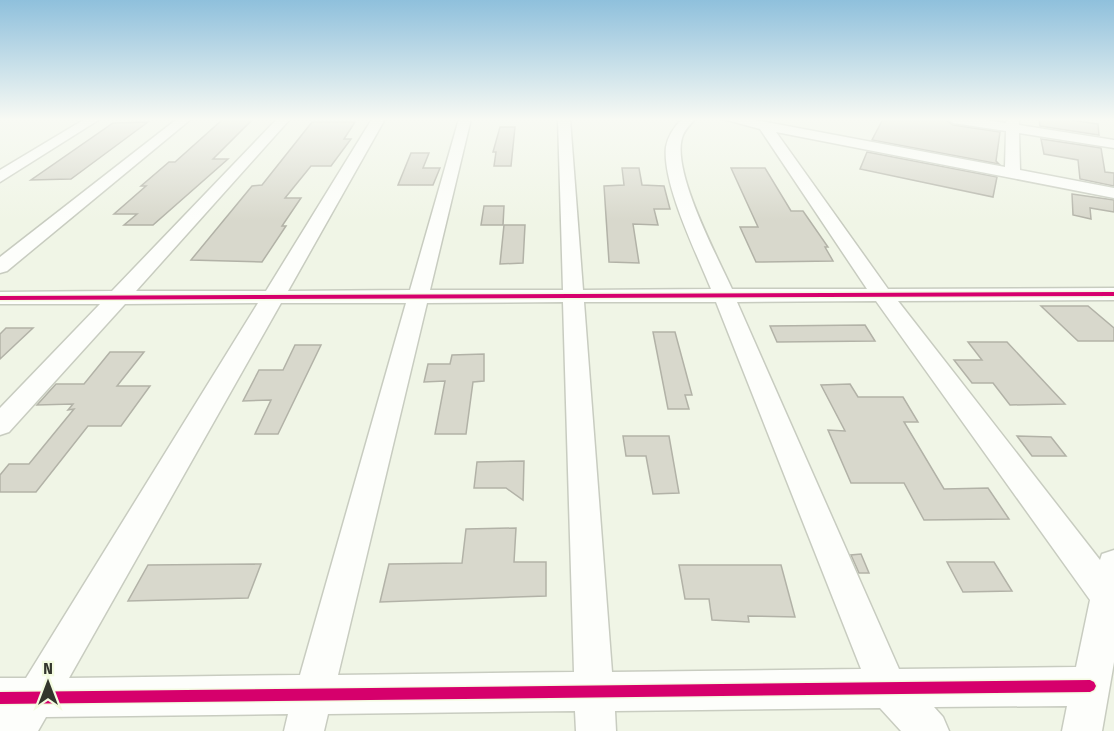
<svg xmlns="http://www.w3.org/2000/svg" width="1114" height="731" viewBox="0 0 1114 731" font-family="'Fira Sans Condensed',sans-serif">
  <style>
    .building { fill: #d8d8cc; stroke: #b2b2a7; stroke-width: 1.5 }
    .lines { fill: none; stroke-linecap: round; stroke-linejoin: round }
    .minor-casing { stroke: #c8ccc0; stroke-width: 3 }
    .minor { fill: #fdfefb; fill-rule: evenodd }
    .cycleway-casing { stroke: #f3fbe0; stroke-width: 3 }
    .cycleway { fill: #d6006c; fill-rule: evenodd }
  </style>
  <rect width="100%" height="100%" fill="#f0f5e6"/>
  <!-- building -->
  <g class="building">
    <path d="M 883,119 L 945,119 L 953,125 L 1000,132 L 996,161 L 999,164 L 872,140 Z"/>
    <path d="M 1039,119 L 1063,119 L 1098,124 L 1099,135 L 1040,126 Z"/>
    <path d="M 222,120 L 252,120 L 213,159 L 228,159 L 153,225 L 124,225 L 137,214 L 114,214 L 146,186 L 141,186 L 169,162 L 175,162 Z"/>
    <path d="M 148,122 L 71,179 L 31,180 L 113,123 Z"/>
    <path d="M 312,122 L 355,122 L 344,139 L 351,139 L 331,166 L 311,166 L 285,198 L 301,198 L 282,226 L 286,226 L 262,262 L 191,260 L 252,186 L 262,185 Z"/>
    <path d="M 500,127 L 515,127 L 511,166 L 494,166 L 496,152 L 493,152 Z"/>
    <path d="M 1041,139 L 1101,148 L 1105,172 L 1114,173 L 1114,186 L 1080,179 L 1078,160 L 1044,154 Z"/>
    <path d="M 867,152 L 997,177 L 993,197 L 860,169 Z"/>
    <path d="M 411,153 L 429,153 L 423,168 L 440,168 L 433,185 L 398,185 Z"/>
    <path d="M 622,168 L 639,168 L 642,185 L 664,186 L 670,209 L 654,209 L 658,225 L 633,224 L 639,263 L 609,262 L 604,186 L 624,185 Z"/>
    <path d="M 731,168 L 765,168 L 791,211 L 803,211 L 828,247 L 825,247 L 833,261 L 756,262 L 740,227 L 758,227 Z"/>
    <path d="M 1072,194 L 1114,200 L 1114,212 L 1090,208 L 1091,219 L 1073,215 Z"/>
    <path d="M 484,206 L 504,206 L 503,225 L 481,225 Z"/>
    <path d="M 504,225 L 525,225 L 523,263 L 500,264 Z"/>
    <path d="M 1041,306 L 1088,306 L 1114,328 L 1114,341 L 1078,341 Z"/>
    <path d="M 865,325 L 875,341 L 777,342 L 770,326 Z"/>
    <path d="M 6,328 L 33,328 L 0,359 L 0,334 Z"/>
    <path d="M 653,332 L 675,332 L 692,395 L 685,395 L 689,409 L 668,409 Z"/>
    <path d="M 968,342 L 1007,342 L 1065,404 L 1010,405 L 993,383 L 972,383 L 954,360 L 982,360 Z"/>
    <path d="M 295,345 L 321,345 L 278,434 L 255,434 L 271,400 L 243,401 L 259,370 L 283,370 Z"/>
    <path d="M 110,352 L 144,352 L 117,386 L 150,386 L 121,426 L 88,426 L 36,492 L 0,492 L 0,475 L 9,464 L 29,464 L 74,409 L 68,410 L 73,404 L 37,405 L 56,384 L 84,384 Z"/>
    <path d="M 484,354 L 484,381 L 473,382 L 466,434 L 435,434 L 445,381 L 424,382 L 428,364 L 450,364 L 452,355 Z"/>
    <path d="M 850,384 L 858,397 L 903,397 L 918,422 L 904,422 L 944,489 L 988,488 L 1009,519 L 924,520 L 904,483 L 851,483 L 828,430 L 845,431 L 821,385 Z"/>
    <path d="M 623,436 L 669,436 L 679,493 L 653,494 L 646,456 L 626,456 Z"/>
    <path d="M 1017,436 L 1051,437 L 1066,456 L 1032,456 Z"/>
    <path d="M 524,461 L 523,500 L 506,488 L 474,488 L 477,462 Z"/>
    <path d="M 516,528 L 514,562 L 546,562 L 546,596 L 380,602 L 389,564 L 462,563 L 466,529 Z"/>
    <path d="M 861,554 L 869,573 L 859,573 L 851,555 Z"/>
    <path d="M 947,562 L 994,562 L 1012,591 L 963,592 Z"/>
    <path d="M 261,564 L 248,598 L 128,601 L 148,565 Z"/>
    <path d="M 679,565 L 781,565 L 795,617 L 748,616 L 749,622 L 712,620 L 709,599 L 685,599 Z"/>
  </g>
  <g class="lines">
    <defs>
      <g id="minor">
        <path d="M 85,119 L 100,119 L 0,182 L 0,170 Z"/>
        <path d="M 177,119 L 191,119 L 7,271 L 0,273 L 0,257 Z"/>
        <path d="M 277,119 L 290,119 L 136,291 L 266,291 L 372,119 L 385,119 L 288,291 L 410,290 L 459,119 L 471,119 L 430,290 L 563,290 L 558,119 L 570,119 L 583,290 L 711,289 C 697,254 662,184 666,147 C 668,136 674,127 682,119 L 695,119 C 690,125 684,130 682,138 C 672,172 717,256 732,289 L 867,289 L 760,129 L 723,119 L 750,119 L 1005,167 L 1006,131 L 953,123 L 947,119 L 979,119 L 1006,123 L 1007,119 L 1019,119 L 1019,125 L 1114,140 L 1114,148 L 1019,133 L 1020,170 L 1114,188 L 1114,198 L 776,132 L 888,289 L 1114,288 L 1114,300 L 898,301 L 1100,560 L 1102,554 L 1114,550 L 1114,662 L 1102,731 L 1062,731 L 1067,706 L 934,707 L 943,717 L 949,731 L 901,731 L 880,708 L 615,711 L 616,731 L 576,731 L 575,711 L 328,714 L 324,731 L 284,731 L 288,714 L 46,717 L 38,731 L 0,731 L 0,678 L 26,678 L 258,303 L 125,304 L 9,432 L 0,435 L 0,408 L 100,304 L 0,304 L 0,292 L 112,291 ZM 876,301 L 1090,600 L 1076,667 L 899,669 L 737,302 ZM 563,302 L 574,672 L 338,675 L 427,303 ZM 584,302 L 716,302 L 861,669 L 612,672 ZM 281,303 L 406,303 L 300,675 L 69,678 Z"/>
      </g>
    </defs>
    <!-- minor casing -->
    <use href="#minor" class="minor-casing"/>
    <!-- minor -->
    <use href="#minor" class="minor"/>
    <defs>
      <g id="cycleway">
        <path d="M 1114,292 L 1114,296 L 0,300 L 0,296 Z"/>
        <path d="M 1090,680 L 1094,682 L 1096,686 L 1094,690 L 1090,692 L 0,704 L 0,692 Z"/>
      </g>
    </defs>
    <!-- cycleway casing -->
    <use href="#cycleway" class="cycleway-casing"/>
    <!-- cycleway -->
    <use href="#cycleway" class="cycleway"/>
  </g>
  <!-- sky -->
  <linearGradient id="sky" x2="0" y2="1"><stop stop-color="#8fc0dc"/><stop offset="0.54" stop-color="#f8faf4"/><stop offset="1" stop-color="#f8faf4" stop-opacity="0"/></linearGradient>
  <rect width="1114" height="221" fill="url(#sky)"/>
  <!-- north arrow -->
  <g transform="translate(48 683)" stroke="#f3fbe0" stroke-width="4.5" paint-order="stroke">
  <path d="M0-4.5L10 22L0 15L-10 22Z" fill="#33362c"/>
  <text y="-9" font-size="16" font-weight="bold" text-anchor="middle" fill="#33362c">N</text>
  </g>
</svg>
